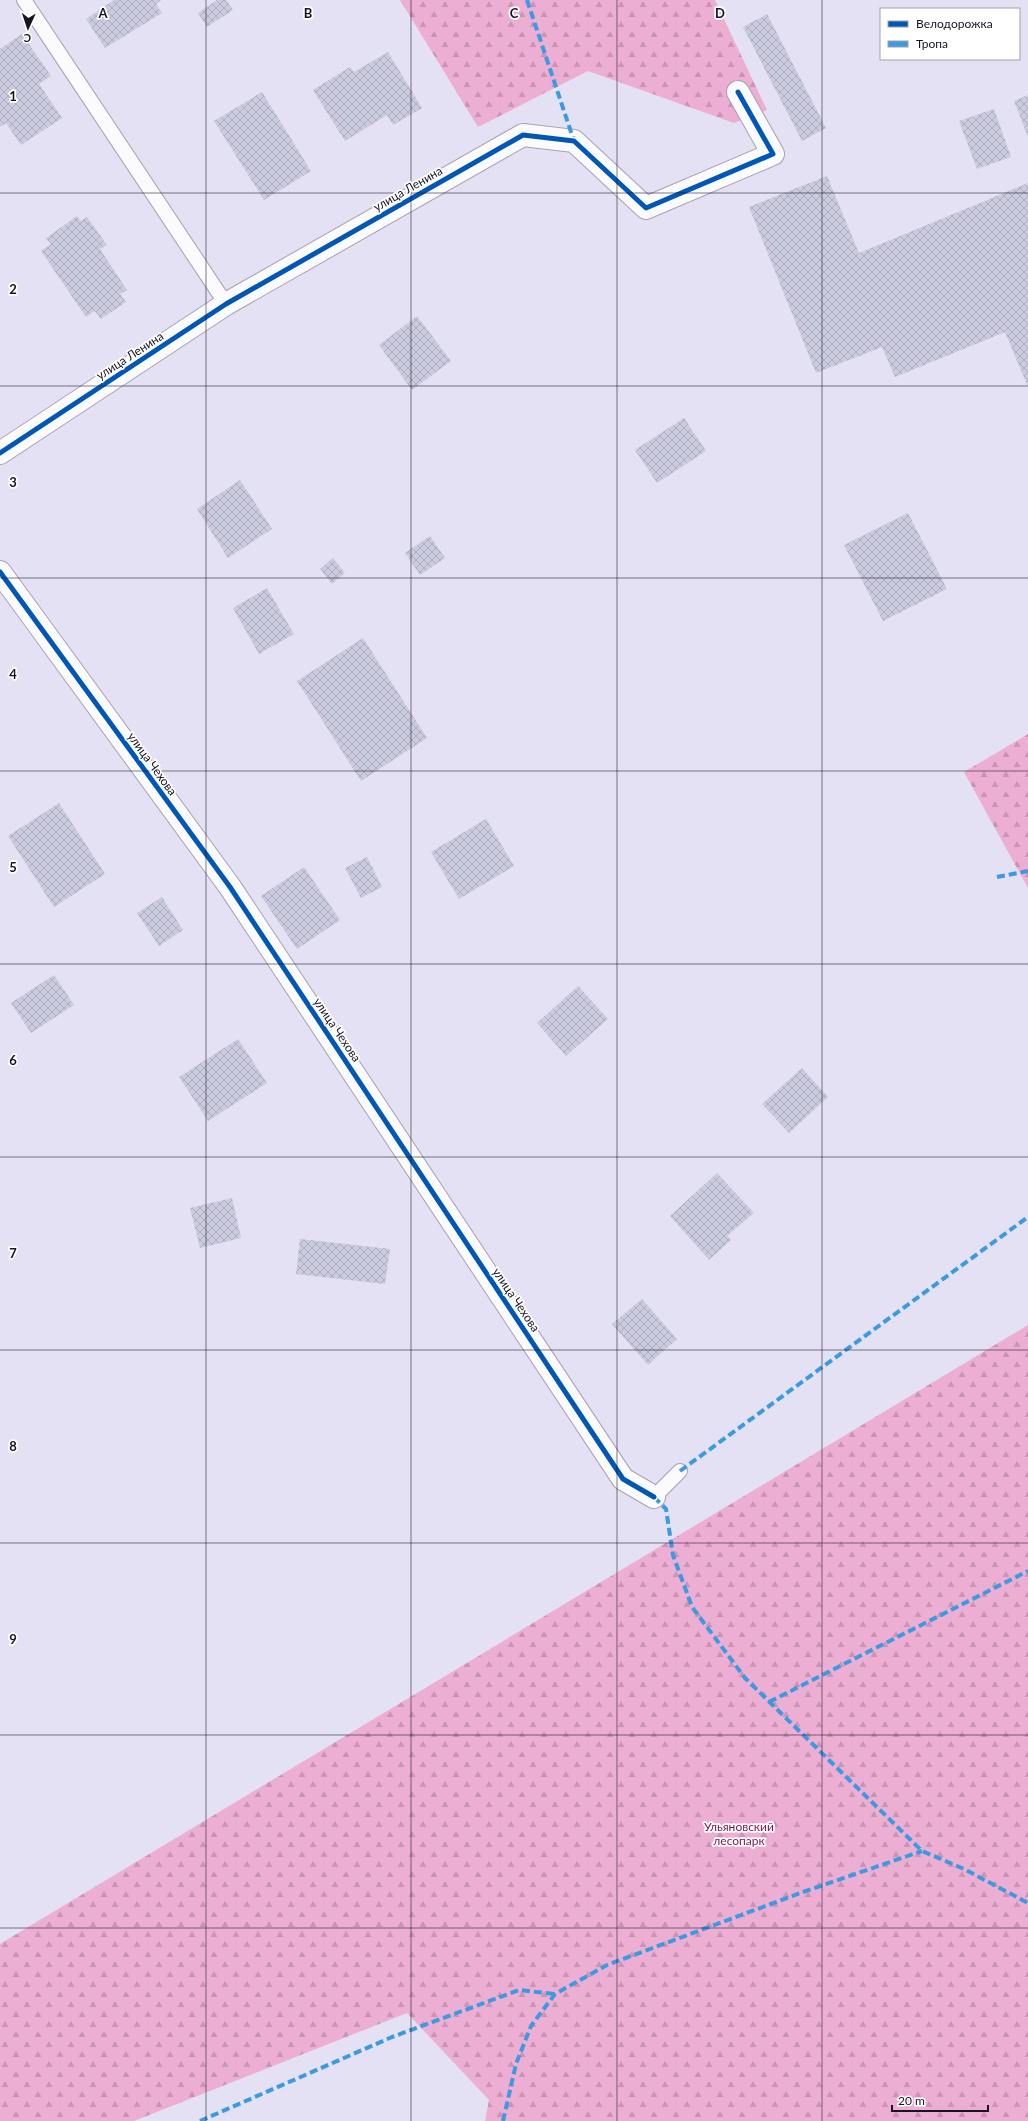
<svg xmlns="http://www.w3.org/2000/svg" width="1028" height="2121" viewBox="0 0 1028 2121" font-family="Lato,sans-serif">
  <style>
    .forest { fill: url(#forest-firs) }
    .building { fill: url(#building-cross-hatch) }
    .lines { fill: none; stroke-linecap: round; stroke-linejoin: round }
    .service-casing { stroke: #a5a2b3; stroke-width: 16 }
    .minor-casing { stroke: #a5a2b3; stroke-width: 24 }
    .service { stroke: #fbfafd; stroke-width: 14 }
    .minor { stroke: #fbfafd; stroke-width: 22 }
    .quiet { stroke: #3b9ae0; stroke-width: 4; stroke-dasharray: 8 4; stroke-linecap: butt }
    .cycleway-casing { stroke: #fff; stroke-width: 8 }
    .cycleway { stroke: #0057b8; stroke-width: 5 }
    .grid { fill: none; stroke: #161322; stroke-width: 1; stroke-opacity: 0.55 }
    .labels { text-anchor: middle; stroke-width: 3.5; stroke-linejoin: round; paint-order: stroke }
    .street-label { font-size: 12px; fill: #161322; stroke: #fff }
    .park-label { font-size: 12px; fill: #79154d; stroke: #fff }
    .grid-label { font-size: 13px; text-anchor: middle; font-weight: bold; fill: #161322; stroke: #fff; stroke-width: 3.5; stroke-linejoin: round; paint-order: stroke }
  </style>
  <defs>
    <pattern id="forest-firs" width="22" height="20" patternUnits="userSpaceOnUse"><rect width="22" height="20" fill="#edaed3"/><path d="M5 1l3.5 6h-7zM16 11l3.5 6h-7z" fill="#ca95b5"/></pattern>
    <pattern id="building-cross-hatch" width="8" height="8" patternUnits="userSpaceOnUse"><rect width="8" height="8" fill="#cacbdf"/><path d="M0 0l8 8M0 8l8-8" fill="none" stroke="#adadbf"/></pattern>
  </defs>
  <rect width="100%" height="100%" fill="#e4e1f4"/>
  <!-- forest -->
  <g class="forest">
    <path d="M 400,0 L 715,0 L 767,110 L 734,123 L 588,71 L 478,127 Z"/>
    <path d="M 1028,734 L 1028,888 L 964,772 Z"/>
    <path d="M 1028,1325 L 1028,2121 L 485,2121 L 489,2100 L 407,2013 L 134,2121 L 0,2121 L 0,1944 Z"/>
  </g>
  <!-- building -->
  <g class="building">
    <path d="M 114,0 L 161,0 L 156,4 L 162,13 L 105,48 L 86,19 Z"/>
    <path d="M 217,0 L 226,0 L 233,10 L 207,27 L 198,13 Z"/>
    <path d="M 767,14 L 826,128 L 802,141 L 743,27 Z"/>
    <path d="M 22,34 L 51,76 L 39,84 L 62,118 L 21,145 L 6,123 L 0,127 L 0,49 Z"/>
    <path d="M 388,52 L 422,108 L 393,125 L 387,115 L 345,141 L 313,90 L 350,67 L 354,72 Z"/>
    <path d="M 262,92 L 311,171 L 264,200 L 214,121 Z"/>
    <path d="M 1028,95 L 1028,137 L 1014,101 Z"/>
    <path d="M 994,109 L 1011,157 L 977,169 L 959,121 Z"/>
    <path d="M 827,176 L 859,253 L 1028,183 L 1028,387 L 1005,332 L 895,377 L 882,347 L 816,373 L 749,207 Z"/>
    <path d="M 77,216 L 81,221 L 87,217 L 107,245 L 100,249 L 127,290 L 120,294 L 126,302 L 101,319 L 95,311 L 86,317 L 41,251 L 51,244 L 46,238 Z"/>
    <path d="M 417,316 L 451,361 L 412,390 L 379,345 Z"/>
    <path d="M 684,418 L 706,451 L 657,483 L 635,450 Z"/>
    <path d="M 240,480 L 272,529 L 228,558 L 197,509 Z"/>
    <path d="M 908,513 L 947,589 L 883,621 L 844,545 Z"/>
    <path d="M 430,536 L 445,558 L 420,575 L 405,553 Z"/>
    <path d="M 333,558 L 345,573 L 332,584 L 320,569 Z"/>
    <path d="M 267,588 L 294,634 L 259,654 L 233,608 Z"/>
    <path d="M 363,638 L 427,738 L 361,781 L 297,681 Z"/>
    <path d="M 59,803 L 105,874 L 54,907 L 8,836 Z"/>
    <path d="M 486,819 L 514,866 L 459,899 L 431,852 Z"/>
    <path d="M 367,857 L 382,887 L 361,898 L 345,868 Z"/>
    <path d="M 304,867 L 340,920 L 297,949 L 261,896 Z"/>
    <path d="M 162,897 L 183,930 L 159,946 L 137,913 Z"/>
    <path d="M 54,975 L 74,1005 L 31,1033 L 11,1003 Z"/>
    <path d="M 578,986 L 608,1019 L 566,1056 L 537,1023 Z"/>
    <path d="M 238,1039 L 267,1083 L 208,1121 L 179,1077 Z"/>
    <path d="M 802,1068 L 828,1097 L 789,1133 L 762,1104 Z"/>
    <path d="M 717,1173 L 754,1213 L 727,1236 L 731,1240 L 709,1260 L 670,1216 Z"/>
    <path d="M 232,1198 L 241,1238 L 200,1248 L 190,1208 Z"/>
    <path d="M 300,1239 L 390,1249 L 385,1284 L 296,1274 Z"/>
    <path d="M 642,1299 L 677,1339 L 648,1365 L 612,1324 Z"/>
  </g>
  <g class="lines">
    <defs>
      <g id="service">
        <path d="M 24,0 L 226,304"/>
        <path d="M 654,1497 L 680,1471"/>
      </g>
      <g id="minor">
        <path d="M 0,453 L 226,304 L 523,135 L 574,141 L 646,208 L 773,154 L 738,92"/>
        <path d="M 0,572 L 230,887 L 623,1479 L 654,1497"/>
      </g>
    </defs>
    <!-- service casing -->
    <use href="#service" class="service-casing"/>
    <!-- minor casing -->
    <use href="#minor" class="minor-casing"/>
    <!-- service -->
    <use href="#service" class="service"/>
    <!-- minor -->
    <use href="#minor" class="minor"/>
    <!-- quiet -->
    <g class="quiet">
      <path d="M 527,0 L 574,141"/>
      <path d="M 997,877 L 1028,871"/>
      <path d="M 680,1471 L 1028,1217"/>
      <path d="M 654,1497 L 666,1509 L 673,1555 L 692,1607 L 745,1678 L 922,1851 L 964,1869 L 1028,1903"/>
      <path d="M 769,1702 L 1028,1571"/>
      <path d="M 200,2121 L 392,2037 L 519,1990 L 555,1994"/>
      <path d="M 503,2121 L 516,2064 L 531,2026 L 555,1994 L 607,1965 L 803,1892 L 922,1851"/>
    </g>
    <defs>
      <g id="cycleway">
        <path d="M 0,453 L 226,304 L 523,135 L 574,141 L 646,208 L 773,154 L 738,92"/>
        <path d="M 0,572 L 230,887 L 623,1479 L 654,1497"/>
      </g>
    </defs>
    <!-- cycleway casing -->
    <use href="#cycleway" class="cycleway-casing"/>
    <!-- cycleway -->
    <use href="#cycleway" class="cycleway"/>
  </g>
  <!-- grid -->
  <path class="grid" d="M 206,0 L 206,2121M 411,0 L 411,2121M 617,0 L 617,2121M 822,0 L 822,2121M 0,193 L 1028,193M 0,386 L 1028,386M 0,578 L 1028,578M 0,771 L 1028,771M 0,964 L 1028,964M 0,1157 L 1028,1157M 0,1350 L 1028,1350M 0,1543 L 1028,1543M 0,1735 L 1028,1735M 0,1928 L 1028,1928"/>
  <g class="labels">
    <!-- street labels -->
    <g class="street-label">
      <text transform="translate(408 189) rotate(-30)" y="4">улица Ленина</text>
      <text transform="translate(130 356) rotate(-33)" y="4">улица Ленина</text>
      <text transform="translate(152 764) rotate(54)" y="4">улица Чехова</text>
      <text transform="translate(337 1030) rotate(56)" y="4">улица Чехова</text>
      <text transform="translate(516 1300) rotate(56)" y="4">улица Чехова</text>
    </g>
    <!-- park labels -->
    <g class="park-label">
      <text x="739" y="1831">Ульяновский<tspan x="739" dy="14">лесопарк</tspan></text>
    </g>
  </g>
  <g class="grid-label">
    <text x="103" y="18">A</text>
    <text x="308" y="18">B</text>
    <text x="514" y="18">C</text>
    <text x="720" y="18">D</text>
    <text x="13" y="101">1</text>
    <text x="13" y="294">2</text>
    <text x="13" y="487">3</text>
    <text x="13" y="679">4</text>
    <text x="13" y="872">5</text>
    <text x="13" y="1065">6</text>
    <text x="13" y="1258">7</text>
    <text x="13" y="1451">8</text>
    <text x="13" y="1644">9</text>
  </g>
  <!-- legend -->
  <rect x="880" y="8" width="140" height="52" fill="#ffffff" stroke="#a2a1a7"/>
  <rect x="888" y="21" width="20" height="6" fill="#0057b8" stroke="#a2a1a7"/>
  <text x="916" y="28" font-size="12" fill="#161322">Велодорожка</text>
  <rect x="888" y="41" width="20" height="6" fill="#3b9ae0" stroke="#a2a1a7"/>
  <text x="916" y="48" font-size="12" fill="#161322">Тропа</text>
  <!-- north arrow -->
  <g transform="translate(28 28) rotate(183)" stroke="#ffffff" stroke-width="3" paint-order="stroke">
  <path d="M0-3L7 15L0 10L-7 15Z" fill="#161322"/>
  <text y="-6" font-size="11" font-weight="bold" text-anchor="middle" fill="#161322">С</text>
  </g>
  <!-- scale -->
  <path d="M892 2105v6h96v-6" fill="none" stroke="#161322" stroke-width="2"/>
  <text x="898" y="2105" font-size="12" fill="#161322" stroke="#ffffff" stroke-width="3" paint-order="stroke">20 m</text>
</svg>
